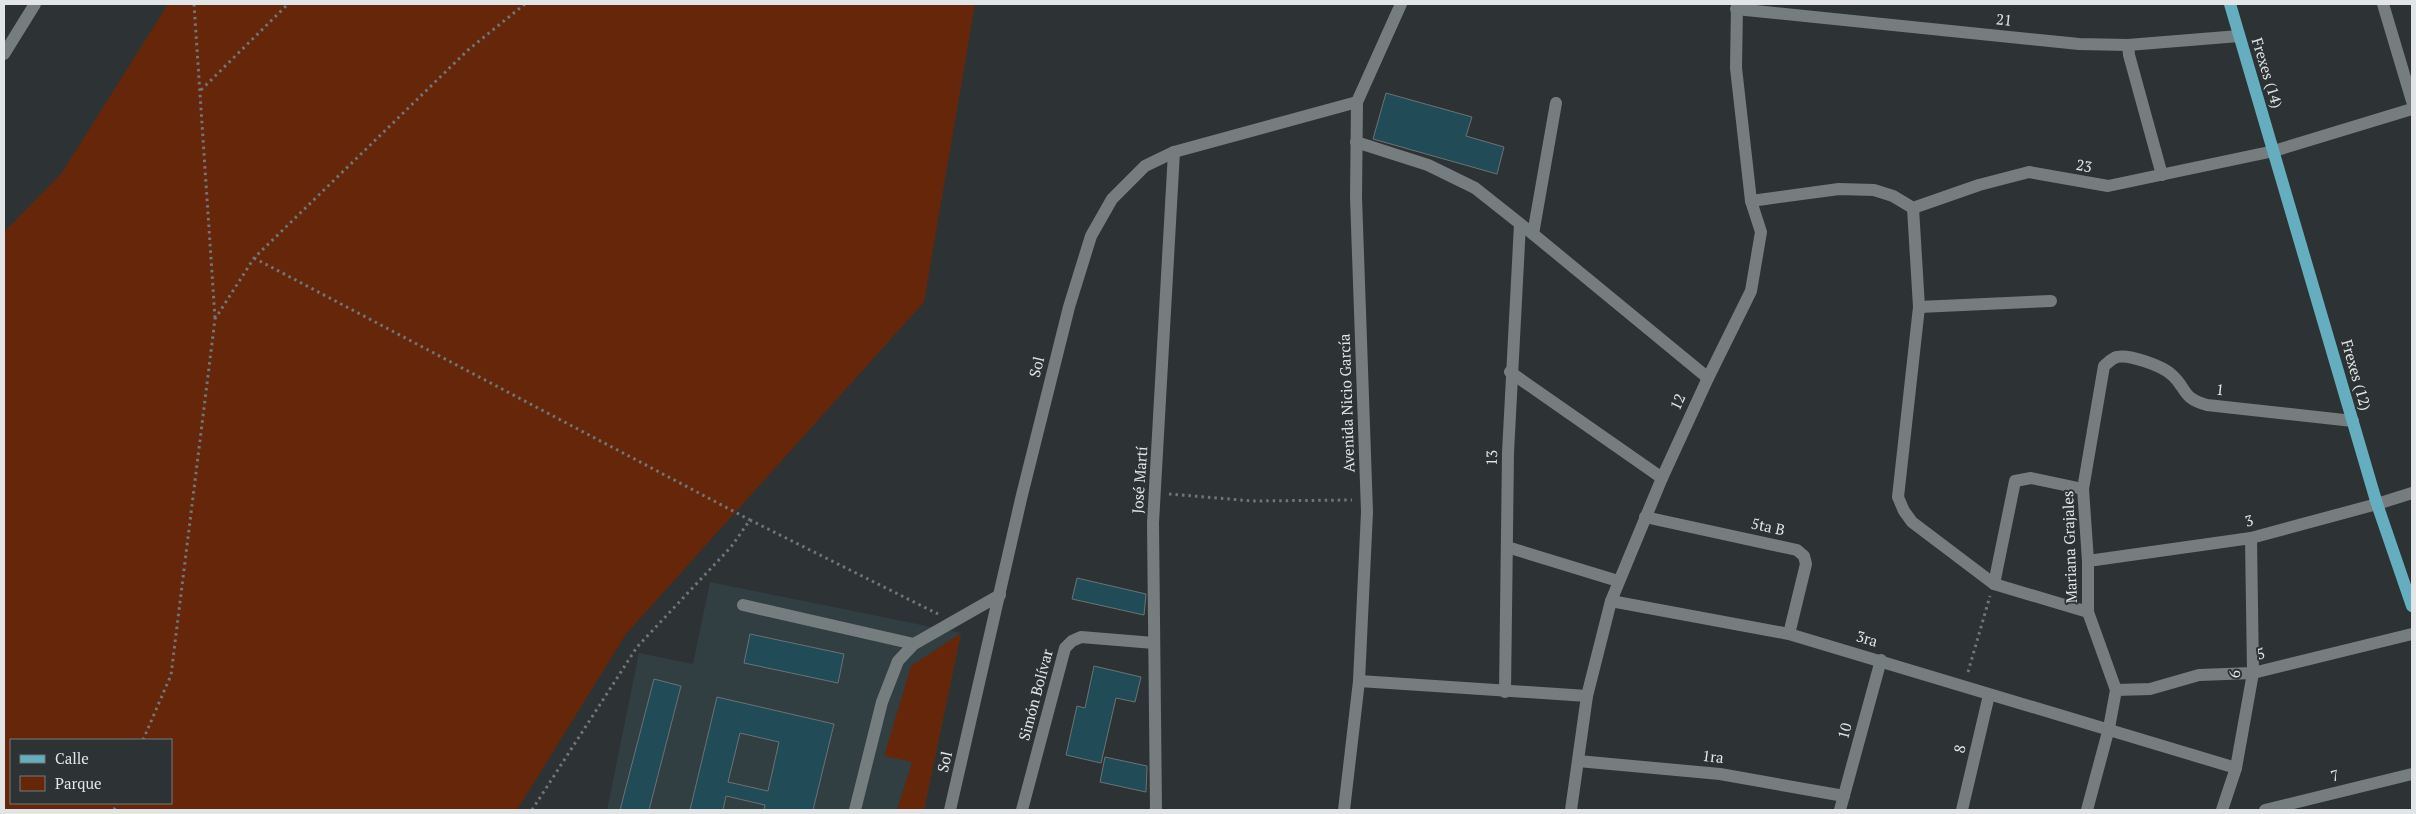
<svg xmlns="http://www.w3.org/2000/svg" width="2416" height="814" viewBox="0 0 2416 814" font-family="'PT Serif',serif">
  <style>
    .built { fill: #313e42 }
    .green { fill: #66260a; fill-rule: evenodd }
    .building { fill: #214c57; stroke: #6b7275; fill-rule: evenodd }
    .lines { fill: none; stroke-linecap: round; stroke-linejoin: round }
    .path { stroke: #707577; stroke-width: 3; stroke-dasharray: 2.5 4; stroke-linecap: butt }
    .minor { stroke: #767d7f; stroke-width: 12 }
    .major { stroke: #65aec0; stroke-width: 12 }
    .labels { text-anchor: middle; stroke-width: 4; stroke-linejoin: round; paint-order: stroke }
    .street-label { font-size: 15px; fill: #e1e5e6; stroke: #2d3335 }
  </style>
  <rect width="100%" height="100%" fill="#2d3335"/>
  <!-- built -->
  <path class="built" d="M 710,582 L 961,633 L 924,810 L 607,810 L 639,653 L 693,664 Z"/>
  <!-- green -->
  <g class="green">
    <path d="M 168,4 L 975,4 L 924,302 L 626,634 L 517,810 L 4,810 L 4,232 L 61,174 ZM 11,740 L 171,740 L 171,803 L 11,803 Z"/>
    <path d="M 961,633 L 924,810 L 897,810 L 912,762 L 884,756 L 911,666 Z"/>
  </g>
  <!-- building -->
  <g class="building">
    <path d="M 1386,93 L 1472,117 L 1466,136 L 1504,147 L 1497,174 L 1373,139 Z"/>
    <path d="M 1077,578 L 1146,594 L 1144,615 L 1072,599 Z"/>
    <path d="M 750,634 L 844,654 L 838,683 L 744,663 Z"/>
    <path d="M 1094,666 L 1141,677 L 1135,702 L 1116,698 L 1101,763 L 1066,755 L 1077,706 L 1085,708 Z"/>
    <path d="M 654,679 L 681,686 L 649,810 L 620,810 Z"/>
    <path d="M 717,697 L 834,724 L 813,810 L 764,810 L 765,805 L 726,796 L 723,810 L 690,810 ZM 740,733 L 779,742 L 768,791 L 728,782 Z"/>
    <path d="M 1105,757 L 1147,766 L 1146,792 L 1100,782 Z"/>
  </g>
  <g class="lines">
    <!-- path -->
    <g class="path">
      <path d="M 194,4 L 215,318"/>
      <path d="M 201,90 L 288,4"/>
      <path d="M 254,258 L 750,520"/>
      <path d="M 1169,494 L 1253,501 L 1352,500"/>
      <path d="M 1968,672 L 1990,596"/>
      <path d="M 143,740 L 171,675 L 215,319 L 254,258 L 468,50 L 525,4"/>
      <path d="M 114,810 L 117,803"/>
      <path d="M 532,810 L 637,647 L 731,547 L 750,520 L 938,614"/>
    </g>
    <!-- minor -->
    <g class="minor">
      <path d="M 2383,4 L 2412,101"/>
      <path d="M 1736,9 L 2079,44 L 2128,45 L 2239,36"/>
      <path d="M 2128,45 L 2129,55 L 2162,175"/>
      <path d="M 4,54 L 35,4"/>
      <path d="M 1356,142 L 1428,165 L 1475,188 L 1533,234 L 1708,378"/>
      <path d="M 1751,201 L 1839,189 L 1874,190 L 1893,196 L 1913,208"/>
      <path d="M 1913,208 L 1919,307 L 1898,497 L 1904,511 L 1912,522 L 1994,584 L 2088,612"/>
      <path d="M 1913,208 L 1979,185 L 2029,172 L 2108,186 L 2274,151 L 2412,109"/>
      <path d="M 1533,234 L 1556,103"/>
      <path d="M 1919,307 L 2051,301"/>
      <path d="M 1510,372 L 1662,478"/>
      <path d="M 1645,517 L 1797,550 L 1804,556 L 1806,564 L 1789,634"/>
      <path d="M 1507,547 L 1618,581"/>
      <path d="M 2088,561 L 2251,538 L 2377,504 L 2412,493"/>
      <path d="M 1994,584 L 2015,481 L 2031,478 L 2083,489"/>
      <path d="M 1611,601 L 1789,634 L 2236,768"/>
      <path d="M 743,605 L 914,644"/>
      <path d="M 1359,681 L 1587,696"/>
      <path d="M 2116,690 L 2150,689 L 2199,675 L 2253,673 L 2412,634"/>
      <path d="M 1505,692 L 1508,453 L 1520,224"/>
      <path d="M 1578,761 L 1720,774 L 1844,796"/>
      <path d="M 855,810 L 882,702 L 898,661 L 914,644 L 1000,595"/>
      <path d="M 950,810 L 1021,499 L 1069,307 L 1091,236 L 1112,199 L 1145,166 L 1174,152 L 1357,102"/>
      <path d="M 1022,810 L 1065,648 L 1072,641 L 1081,637 L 1154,643"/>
      <path d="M 1156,810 L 1153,523 L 1174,152"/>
      <path d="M 1344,810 L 1359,681 L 1367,512 L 1356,197 L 1357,102 L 1401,4"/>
      <path d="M 1571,810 L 1587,696 L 1611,601 L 1662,478 L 1708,378 L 1751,291 L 1761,232 L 1751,201 L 1736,68 L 1737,4"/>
      <path d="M 1840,810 L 1881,660"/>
      <path d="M 1962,810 L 1989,695"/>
      <path d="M 2087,810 L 2109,728 L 2116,690 L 2088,612 L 2088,561 L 2083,489 L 2104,366 C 2108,363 2112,358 2117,357 C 2129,354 2163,366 2172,375 C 2187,388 2181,398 2207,405 L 2353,421"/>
      <path d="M 2222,810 L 2236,768 L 2253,673 L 2251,538"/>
      <path d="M 2265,810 L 2412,774"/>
    </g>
    <!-- major -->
    <path class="major" d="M 2230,4 L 2377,504 L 2412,606"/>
  </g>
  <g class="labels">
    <!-- street labels -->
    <g class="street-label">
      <text transform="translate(2004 20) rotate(6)" y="5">21</text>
      <text transform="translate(2267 73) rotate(73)" y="5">Frexes (14)</text>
      <text transform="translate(2084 166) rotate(11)" y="5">23</text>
      <text transform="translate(1037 367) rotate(-76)" y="5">Sol</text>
      <text transform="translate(2356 375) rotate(74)" y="5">Frexes (12)</text>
      <text transform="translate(2220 390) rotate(6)" y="5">1</text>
      <text transform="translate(1678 402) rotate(-65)" y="5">12</text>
      <text transform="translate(1347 403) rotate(-92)" y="5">Avenida Nicio García</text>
      <text transform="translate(1492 458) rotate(-89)" y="5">13</text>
      <text transform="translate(1140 480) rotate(-86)" y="5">José Martí</text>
      <text transform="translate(2249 521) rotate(-12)" y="5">3</text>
      <text transform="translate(1768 527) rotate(12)" y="5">5ta B</text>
      <text transform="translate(2070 547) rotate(-92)" y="5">Mariana Grajales</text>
      <text transform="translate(1867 639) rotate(16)" y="5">3ra</text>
      <text transform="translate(2261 654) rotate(-14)" y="5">5</text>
      <text transform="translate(2235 674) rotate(-84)" y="5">6</text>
      <text transform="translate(1036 695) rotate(-75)" y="5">Simón Bolívar</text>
      <text transform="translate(1845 731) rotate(-75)" y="5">10</text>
      <text transform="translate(1960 749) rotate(-77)" y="5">8</text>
      <text transform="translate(1713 757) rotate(7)" y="5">1ra</text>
      <text transform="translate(945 762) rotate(-77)" y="5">Sol</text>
      <text transform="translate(2335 776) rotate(-14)" y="5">7</text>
    </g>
  </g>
  <!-- border -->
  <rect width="2416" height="814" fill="none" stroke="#e1e5e6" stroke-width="10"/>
  <!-- legend -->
  <rect x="10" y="739" width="162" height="65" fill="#2d3335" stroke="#757a7c"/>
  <rect x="20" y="755" width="25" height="8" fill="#65aec0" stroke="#757a7c"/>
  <text x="55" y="764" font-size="15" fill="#e1e5e6">Calle</text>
  <rect x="20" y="776" width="25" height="15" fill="#66260a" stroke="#757a7c"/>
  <text x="55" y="789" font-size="15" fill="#e1e5e6">Parque</text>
</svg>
